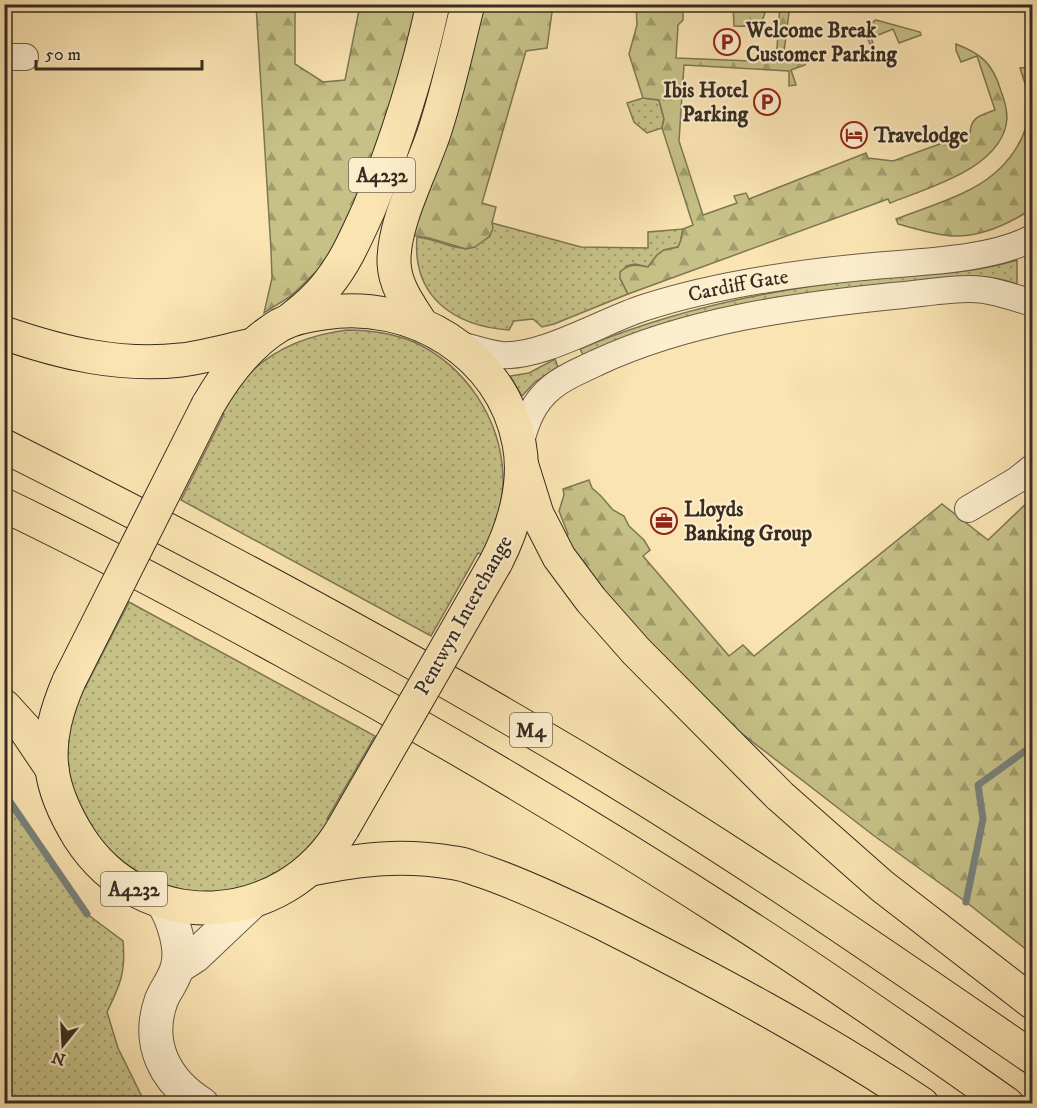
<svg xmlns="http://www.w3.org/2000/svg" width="1037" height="1108" viewBox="0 0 1037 1108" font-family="'IM FELL DW Pica',serif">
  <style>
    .grass { fill: url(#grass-dots); stroke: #7e7654; stroke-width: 1.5 }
    .forest { fill: url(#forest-firs); stroke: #7e7654; stroke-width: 1.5 }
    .garden { fill: #c6c187; stroke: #7e7654; stroke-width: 1.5 }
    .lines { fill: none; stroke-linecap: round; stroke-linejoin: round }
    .stream { stroke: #77827b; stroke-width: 7 }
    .minor-casing { stroke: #675a45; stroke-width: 28 }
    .tertiary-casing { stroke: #675a45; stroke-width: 35 }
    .primary-casing { stroke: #362c21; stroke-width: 35 }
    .motorway-casing { stroke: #362c21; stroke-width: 35 }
    .minor { stroke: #fcedcd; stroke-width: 26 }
    .tertiary { stroke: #fcedcd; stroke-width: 33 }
    .primary { stroke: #fae4b2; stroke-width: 33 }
    .motorway { stroke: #fae4b2; stroke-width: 33 }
    .primary-bridge-casing { stroke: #362c21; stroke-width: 35; stroke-linecap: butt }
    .primary-bridge { stroke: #fae4b2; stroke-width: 33 }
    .labels { text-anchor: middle; stroke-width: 4.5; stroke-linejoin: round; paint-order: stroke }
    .shield { fill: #fcedcd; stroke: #716655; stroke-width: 1.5 }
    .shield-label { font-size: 20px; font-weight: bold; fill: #362c21 }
    .poi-label { font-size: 21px; font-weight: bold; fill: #362c21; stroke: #fcedcd; text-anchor: start }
    .street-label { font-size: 21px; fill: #362c21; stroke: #fcedcd }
  </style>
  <defs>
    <pattern id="grass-dots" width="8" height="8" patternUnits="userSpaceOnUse" patternTransform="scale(1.5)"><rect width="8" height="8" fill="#c6c187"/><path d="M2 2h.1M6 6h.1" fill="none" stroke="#a29d6e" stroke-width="1.8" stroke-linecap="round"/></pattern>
    <pattern id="forest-firs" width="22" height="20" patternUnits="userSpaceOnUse" patternTransform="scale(1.5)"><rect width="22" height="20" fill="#c6c187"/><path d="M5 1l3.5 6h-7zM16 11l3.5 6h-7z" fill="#a29d6e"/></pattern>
  </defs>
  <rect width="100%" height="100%" fill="#fae4b2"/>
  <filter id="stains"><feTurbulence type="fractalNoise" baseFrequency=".00333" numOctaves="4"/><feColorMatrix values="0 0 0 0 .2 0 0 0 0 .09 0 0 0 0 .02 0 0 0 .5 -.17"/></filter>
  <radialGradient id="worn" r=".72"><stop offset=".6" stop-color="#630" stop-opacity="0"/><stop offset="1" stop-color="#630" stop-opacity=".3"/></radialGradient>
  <!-- grass -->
  <g class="grass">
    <path d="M 1032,67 L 1032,81 L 1027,90 L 1020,68 Z"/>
    <path d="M 643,98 L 659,100 L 664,119 L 662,128 L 647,133 L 634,122 L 627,103 Z"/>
    <path d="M 492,223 L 581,247 L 648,248 L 648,232 L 683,229 L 681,240 L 678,247 L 664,250 L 657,255 L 648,267 L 635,264 L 626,266 L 620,278 L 628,294 L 554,324 L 542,327 L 533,319 L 514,321 L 509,330 C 454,326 412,297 417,237 C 455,242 470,266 492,223 Z"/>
    <path d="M 1017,260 L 1017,284 C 991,274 973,276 945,279 L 584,357 L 580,349 C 669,311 762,291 858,280 C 911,274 966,276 1017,260 Z"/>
    <path d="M 347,330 C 369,330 392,333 414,342 C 466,366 501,419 503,476 C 504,504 493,529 483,555 L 478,553 L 431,636 L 181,500 L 224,414 L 221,412 C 247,362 292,337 347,330 Z"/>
    <path d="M 555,359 L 558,367 L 535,382 L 522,396 L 510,376 L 529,373 Z"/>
    <path d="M 129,602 L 375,736 L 327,819 L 329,821 C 315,841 299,859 278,873 C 194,926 84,864 68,771 C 63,742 73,714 82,686 L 85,688 Z"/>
    <path d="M 4,793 L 87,914 L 123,941 C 126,972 120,985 107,1012 L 118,1048 L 145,1103 L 5,1103 Z"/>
  </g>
  <!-- forest -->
  <g class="forest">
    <path d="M 256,5 L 295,5 L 295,64 L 323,82 L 345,80 L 360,5 L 419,5 L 401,75 L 350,221 L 324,264 L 291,296 L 264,313 L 272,278 L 271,250 Z"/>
    <path d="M 484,5 L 553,5 L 547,48 L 526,51 L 482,203 L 496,207 L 492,223 L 493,228 L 490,236 L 475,247 L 466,249 L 429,238 L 411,235 Z"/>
    <path d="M 636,5 L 683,5 L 683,20 L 678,25 L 676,58 L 776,62 L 780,5 L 790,5 L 784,52 L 802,56 L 807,60 L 805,65 L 791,70 L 796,85 L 789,86 L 789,71 L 684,65 L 679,141 L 703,215 L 737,203 L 734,196 L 746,193 L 749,199 L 866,153 L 868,158 L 893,161 L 970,133 C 971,116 982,115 995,110 L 977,56 L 961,62 L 956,50 L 956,44 C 982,54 993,64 1001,91 C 1004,99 1007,109 1007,118 C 1004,168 927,188 890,203 L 888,199 L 628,294 L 620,278 L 620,272 C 630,263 636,265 648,267 L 657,255 L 664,250 L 678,247 L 681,240 L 683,229 L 693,225 L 662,128 L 664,119 L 659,100 L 643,98 L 629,54 L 637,25 Z"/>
    <path d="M 733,5 L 764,5 C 769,26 749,27 734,26 Z"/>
    <path d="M 1032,81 L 1032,209 C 1010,223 981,237 953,236 C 935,235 916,229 898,224 L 896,219 C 919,210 943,203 965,192 C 1004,174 1037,135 1027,90 Z"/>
    <path d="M 589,480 L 592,488 L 601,496 L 613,510 L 624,516 L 629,526 L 644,540 L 650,550 L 643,556 L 729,656 L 743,645 L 754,656 L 942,504 L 988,540 L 1032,498 L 1032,954 L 966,902 L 873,835 L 723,719 L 615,605 L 564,539 L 568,534 L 559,511 L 564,495 L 563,489 Z"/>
  </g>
  <!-- garden -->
  <path class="garden" d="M 876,20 L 920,32 L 921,35 L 899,43 L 893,29 L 871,38 L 873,43 L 870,44 C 865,34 865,26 876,20 Z"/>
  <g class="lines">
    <!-- stream -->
    <g class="stream">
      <path d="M 4,793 L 87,914"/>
      <path d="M 966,902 L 983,819 L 978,785 L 1032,746"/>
    </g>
    <defs>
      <g id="minor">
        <path d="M 4,57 L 25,57"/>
        <path id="s1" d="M 457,344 C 472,348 486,353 501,355 C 542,358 603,321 643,308 C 714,285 789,274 863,267 C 911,262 991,261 1032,238"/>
        <path d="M 520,445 C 526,422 533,402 552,387 C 565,376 582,370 596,363 C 688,320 794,306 893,296 C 919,294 945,289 970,289 C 991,289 1013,297 1032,303"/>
        <path d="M 968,509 L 1017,480 L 1032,468"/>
      </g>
      <g id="tertiary">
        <path d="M 162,902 C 173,917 183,949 177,968 C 174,980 165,990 161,1001 C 146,1044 165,1081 202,1104"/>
        <path d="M 178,967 L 195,956 L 251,903"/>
      </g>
      <g id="primary">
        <path d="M 291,319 C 304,309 317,298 327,285 C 346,262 357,235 369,209 C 396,143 418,74 433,4"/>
        <path d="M 422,325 C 410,306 395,287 394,263 C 393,223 421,172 434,133 C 448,91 457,47 468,4"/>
        <path d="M 208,405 C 226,374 248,344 280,325 C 293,318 309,315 324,313 C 411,299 502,353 519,443 C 527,483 514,527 496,562"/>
        <path d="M 69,681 C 57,709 48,738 52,769 C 55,793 66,816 79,837 C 143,937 284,929 343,828"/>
      </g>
      <g id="motorway">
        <path d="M 4,333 C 62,353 120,367 181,360 C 205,357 229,350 253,345"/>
        <path d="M 4,446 C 187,538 368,634 544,738 C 712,836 872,947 1032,1057"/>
        <path d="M 522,466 L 537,514 L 559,557 L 591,600 L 636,651 L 780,796 L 882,886 L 1032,1002"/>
        <path d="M 4,505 C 100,551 193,601 286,652 C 442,737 595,828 745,925 C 834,982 920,1043 1007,1104"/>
        <path d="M 4,706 L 25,729 L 52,769"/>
        <path d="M 311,869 C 363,859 401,854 455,863 C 465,864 475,869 485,872 C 525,886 563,904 602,923 C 711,978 820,1036 922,1104"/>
      </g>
    </defs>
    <!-- minor casing -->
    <use href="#minor" class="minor-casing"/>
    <!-- tertiary casing -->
    <use href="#tertiary" class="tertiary-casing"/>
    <!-- primary casing -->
    <use href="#primary" class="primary-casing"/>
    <!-- motorway casing -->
    <use href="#motorway" class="motorway-casing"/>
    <!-- minor -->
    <use href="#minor" class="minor"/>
    <!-- tertiary -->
    <use href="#tertiary" class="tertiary"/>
    <!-- primary -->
    <use href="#primary" class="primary"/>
    <!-- motorway -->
    <use href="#motorway" class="motorway"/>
    <defs>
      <g id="primary-bridge">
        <path d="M 69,681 L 208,405"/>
        <path d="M 343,828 L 496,562"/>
      </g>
    </defs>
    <!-- primary-bridge casing -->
    <use href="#primary-bridge" class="primary-bridge-casing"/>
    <!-- primary-bridge -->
    <use href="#primary-bridge" class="primary-bridge"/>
  </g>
  <!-- icons -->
  <defs>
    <symbol id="parking-ring" viewBox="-11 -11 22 22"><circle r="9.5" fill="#fcedcd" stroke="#8f2418" stroke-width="1.5"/><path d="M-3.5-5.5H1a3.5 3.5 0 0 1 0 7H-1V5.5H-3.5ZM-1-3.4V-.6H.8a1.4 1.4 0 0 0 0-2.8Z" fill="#8f2418"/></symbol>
    <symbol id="hotel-ring" viewBox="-11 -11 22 22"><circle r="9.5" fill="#fcedcd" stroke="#8f2418" stroke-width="1.5"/><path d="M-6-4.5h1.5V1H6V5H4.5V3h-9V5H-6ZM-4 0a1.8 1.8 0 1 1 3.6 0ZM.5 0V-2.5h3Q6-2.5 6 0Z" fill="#8f2418"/></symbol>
    <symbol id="office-ring" viewBox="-11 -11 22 22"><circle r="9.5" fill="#fcedcd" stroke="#8f2418" stroke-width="1.5"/><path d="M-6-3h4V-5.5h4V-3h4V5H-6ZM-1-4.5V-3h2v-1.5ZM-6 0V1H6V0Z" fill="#8f2418"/></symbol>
  </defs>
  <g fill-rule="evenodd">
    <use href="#parking-ring" x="712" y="27" width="30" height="30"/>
    <use href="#parking-ring" x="752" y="87" width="30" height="30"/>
    <use href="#hotel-ring" x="839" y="120" width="30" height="30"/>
    <use href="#office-ring" x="649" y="506" width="30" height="30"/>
  </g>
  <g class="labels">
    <!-- shield labels -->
    <g class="shield">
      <rect x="349" y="158" width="66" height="34" rx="4.5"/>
      <rect x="510" y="713" width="42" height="34" rx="4.5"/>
      <rect x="101" y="872" width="66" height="34" rx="4.5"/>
    </g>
    <g class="shield-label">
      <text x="382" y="182">A4232</text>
      <text x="531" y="737">M4</text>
      <text x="134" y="896">A4232</text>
    </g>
    <!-- poi labels -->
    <g class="poi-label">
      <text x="746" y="37">Welcome Break<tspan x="746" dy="24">Customer Parking</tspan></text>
      <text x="748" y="97" text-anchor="end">Ibis Hotel<tspan x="748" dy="24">Parking</tspan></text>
      <text x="874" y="142">Travelodge</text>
      <text x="684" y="516">Lloyds<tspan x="684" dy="24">Banking Group</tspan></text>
    </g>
    <!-- street labels -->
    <g class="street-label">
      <text dy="7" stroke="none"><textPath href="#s1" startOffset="294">Cardiff Gate</textPath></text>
      <text transform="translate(463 615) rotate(-61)" y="7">Pentwyn Interchange</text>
    </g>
  </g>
  <!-- margin -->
  <rect width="1037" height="1108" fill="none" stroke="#fae4b2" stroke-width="24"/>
  <rect x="6" y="6" width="1025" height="1096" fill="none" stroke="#362c21" stroke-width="3"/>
  <rect x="12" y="12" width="1013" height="1084" fill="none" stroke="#362c21" stroke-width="1.5"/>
  <!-- north arrow -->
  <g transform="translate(63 1045) rotate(198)" stroke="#fcedcd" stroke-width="4.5" paint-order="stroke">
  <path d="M0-4.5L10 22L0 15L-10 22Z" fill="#362c21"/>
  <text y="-9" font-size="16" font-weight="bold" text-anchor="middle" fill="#362c21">N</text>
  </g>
  <!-- scale -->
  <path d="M36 60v9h166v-9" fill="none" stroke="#362c21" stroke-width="3"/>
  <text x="45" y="60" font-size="18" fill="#362c21" stroke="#fcedcd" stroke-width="4.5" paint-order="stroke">50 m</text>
  <rect width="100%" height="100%" filter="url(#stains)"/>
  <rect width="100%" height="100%" fill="url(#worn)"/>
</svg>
